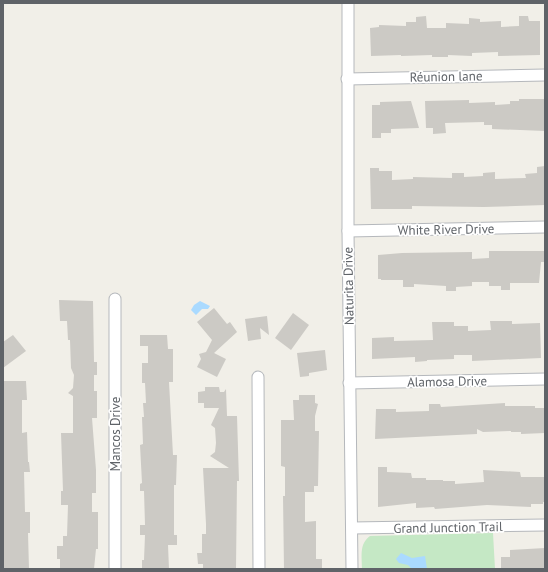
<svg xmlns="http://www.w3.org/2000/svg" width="548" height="572" viewBox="0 0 548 572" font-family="'PT Sans',sans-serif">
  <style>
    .green { fill: #c5e8c5 }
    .water { fill: #aadaff }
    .building { fill: #cccac5 }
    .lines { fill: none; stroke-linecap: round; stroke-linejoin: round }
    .street-casing { stroke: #b5b8bc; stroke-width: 13 }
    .street { stroke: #fff; stroke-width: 11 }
    .labels { text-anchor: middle; stroke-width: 3.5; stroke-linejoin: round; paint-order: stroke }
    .street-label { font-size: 13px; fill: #5f6368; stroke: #fff }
  </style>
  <rect width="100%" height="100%" fill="#f1efe8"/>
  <!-- green -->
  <path class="green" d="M 493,533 L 495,569 L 362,569 C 362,556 359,544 370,536 Z"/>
  <!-- water -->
  <g class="water">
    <path d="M 200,301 L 210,306 L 208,309 L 202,309 L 196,315 L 191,310 L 194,305 Z"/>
    <path d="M 401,553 L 412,558 L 425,556 L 427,569 L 412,569 L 408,565 L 399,563 L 396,559 Z"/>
  </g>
  <!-- building -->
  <g class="building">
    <path d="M 426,16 L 427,28 L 446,28 L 446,23 L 469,24 L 469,18 L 480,19 L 480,22 L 501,21 L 501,27 L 519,26 L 519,16 L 528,16 L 529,21 L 540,21 L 540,55 L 498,56 L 498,52 L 472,53 L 472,56 L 448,55 L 448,57 L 432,57 L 432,55 L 401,56 L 401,55 L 371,56 L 370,28 L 379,27 L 379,25 L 406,26 L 406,22 L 416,22 L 416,17 Z"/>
    <path d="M 519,99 L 545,99 L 545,131 L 492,129 L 492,125 L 484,125 L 484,122 L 445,123 L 446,133 L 433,134 L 433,128 L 426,128 L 425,101 L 469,100 L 469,103 L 495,102 L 495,105 L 510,104 L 510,101 L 519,101 Z"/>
    <path d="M 411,101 L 419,128 L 391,129 L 391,133 L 381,133 L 381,138 L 372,138 L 372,105 L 380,105 L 380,102 Z"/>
    <path d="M 545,166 L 545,205 L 484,207 L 412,206 L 412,209 L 371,209 L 370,168 L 379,168 L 379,171 L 392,171 L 392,180 L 413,179 L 413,177 L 452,178 L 452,173 L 464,173 L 464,177 L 483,176 L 483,173 L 495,172 L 495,179 L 526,178 L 525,174 L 537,173 L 537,167 Z"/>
    <path d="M 489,251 L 545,251 L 545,262 L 541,262 L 539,283 L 510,283 L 510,290 L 501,290 L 501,286 L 489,286 L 489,282 L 472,282 L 472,286 L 456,287 L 456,291 L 446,291 L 446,286 L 414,284 L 414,287 L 403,287 L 403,280 L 381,280 L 381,279 L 378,279 L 378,255 L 402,253 L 472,252 L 472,259 L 489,258 Z"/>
    <path d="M 59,300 L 93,301 L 94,362 L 97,362 L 97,375 L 94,375 L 94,391 L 97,391 L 97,418 L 92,418 L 96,470 L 96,493 L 92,493 L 92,512 L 98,512 L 98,549 L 96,549 L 94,569 L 60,569 L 60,559 L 57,559 L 57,546 L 63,546 L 63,536 L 67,536 L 68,505 L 61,505 L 61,491 L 63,491 L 61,433 L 73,433 L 73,396 L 68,393 L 73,388 L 74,375 L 71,368 L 70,340 L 68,340 L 67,321 L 60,321 Z"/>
    <path d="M 214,308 L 227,324 L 230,322 L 237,332 L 214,353 L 226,359 L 217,377 L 197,367 L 201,359 L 199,354 L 206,352 L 212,340 L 197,322 Z"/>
    <path d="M 293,313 L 309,325 L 291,350 L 275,338 Z"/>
    <path d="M 267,316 L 269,335 L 260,328 L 261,339 L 248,341 L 245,319 Z"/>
    <path d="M 490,321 L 512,321 L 512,324 L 540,323 L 541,358 L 472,361 L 472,355 L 454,355 L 454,359 L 427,360 L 427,361 L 415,362 L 415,357 L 372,359 L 372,338 L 394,337 L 394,341 L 433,340 L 432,322 L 454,322 L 454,326 L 468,326 L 468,331 L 491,330 Z"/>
    <path d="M 13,335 L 26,351 L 3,368 L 3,342 Z"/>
    <path d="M 140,335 L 167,335 L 168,349 L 173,349 L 173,382 L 169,382 L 173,455 L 177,455 L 176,485 L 174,485 L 174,535 L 177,535 L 177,545 L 168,545 L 169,569 L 142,569 L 142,560 L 144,560 L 145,535 L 140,535 L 140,525 L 145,525 L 144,491 L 140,491 L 140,484 L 142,483 L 140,445 L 143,444 L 142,417 L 144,417 L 143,403 L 146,403 L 145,383 L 142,383 L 142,363 L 148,363 L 148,346 L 140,346 Z"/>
    <path d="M 325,350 L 327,370 L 309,373 L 309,376 L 300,377 L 297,353 Z"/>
    <path d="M 3,381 L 26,381 L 27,400 L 22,400 L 22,433 L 27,432 L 28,462 L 29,462 L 30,472 L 24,472 L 25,512 L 30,512 L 30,533 L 28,533 L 29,569 L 3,569 Z"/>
    <path d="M 205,387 L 219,387 L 220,392 L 224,392 L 226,389 L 227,416 L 237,416 L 239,481 L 237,481 L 236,569 L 203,569 L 203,564 L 198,564 L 197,553 L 202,553 L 202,534 L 206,534 L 206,524 L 203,468 L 229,468 L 210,456 L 215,452 L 216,443 L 215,428 L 211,425 L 219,408 L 204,408 L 204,403 L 198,403 L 198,392 L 205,391 Z"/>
    <path d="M 299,395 L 315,395 L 315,403 L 318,404 L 315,416 L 315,431 L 319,431 L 318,486 L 314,486 L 314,492 L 305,492 L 305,522 L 316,521 L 316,559 L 322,559 L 322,569 L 284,569 L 283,496 L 285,496 L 285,467 L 281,466 L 281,420 L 294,420 L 293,400 L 299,400 Z"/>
    <path d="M 505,403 L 505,406 L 535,406 L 535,408 L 545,408 L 545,433 L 521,434 L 521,432 L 511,432 L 511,431 L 483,432 L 477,429 L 477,434 L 375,439 L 376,409 L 396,409 L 396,412 L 429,411 L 429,404 L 440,404 L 441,407 Z"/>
    <path d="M 378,467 L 387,467 L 387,472 L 411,473 L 412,478 L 426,478 L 426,480 L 443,480 L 443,481 L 455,481 L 455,484 L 484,482 L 483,470 L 520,472 L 521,477 L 545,477 L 545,502 L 543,502 L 543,504 L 531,504 L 531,507 L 487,505 L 435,509 L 434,507 L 416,508 L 416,503 L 378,507 Z"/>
    <path d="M 545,548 L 545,569 L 501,569 L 501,557 L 510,557 L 510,550 Z"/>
  </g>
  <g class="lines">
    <defs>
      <g id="street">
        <path d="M 348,3 L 348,231 L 352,569"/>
        <path d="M 347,79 L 545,75"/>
        <path d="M 348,231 L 545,227"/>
        <path d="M 115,299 L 115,569"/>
        <path d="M 258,377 L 259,569"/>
        <path d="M 349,383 L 545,379"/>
        <path d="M 352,528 L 545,525"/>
      </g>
    </defs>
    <!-- street casing -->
    <use href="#street" class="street-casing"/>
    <!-- street -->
    <use href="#street" class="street"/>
  </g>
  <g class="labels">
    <!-- street labels -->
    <g class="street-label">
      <text transform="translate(446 76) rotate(-1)" y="5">Réunion lane</text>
      <text transform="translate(446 229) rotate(-1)" y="5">White River Drive</text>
      <text transform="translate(348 286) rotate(-91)" y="5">Naturita Drive</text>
      <text transform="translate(447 381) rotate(-1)" y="5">Alamosa Drive</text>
      <text transform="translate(115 434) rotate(-90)" y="5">Mancos Drive</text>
      <text transform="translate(448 527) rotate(-1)" y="5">Grand Junction Trail</text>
    </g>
  </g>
  <!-- border -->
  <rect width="548" height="572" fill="none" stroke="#5f6368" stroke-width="8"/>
</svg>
